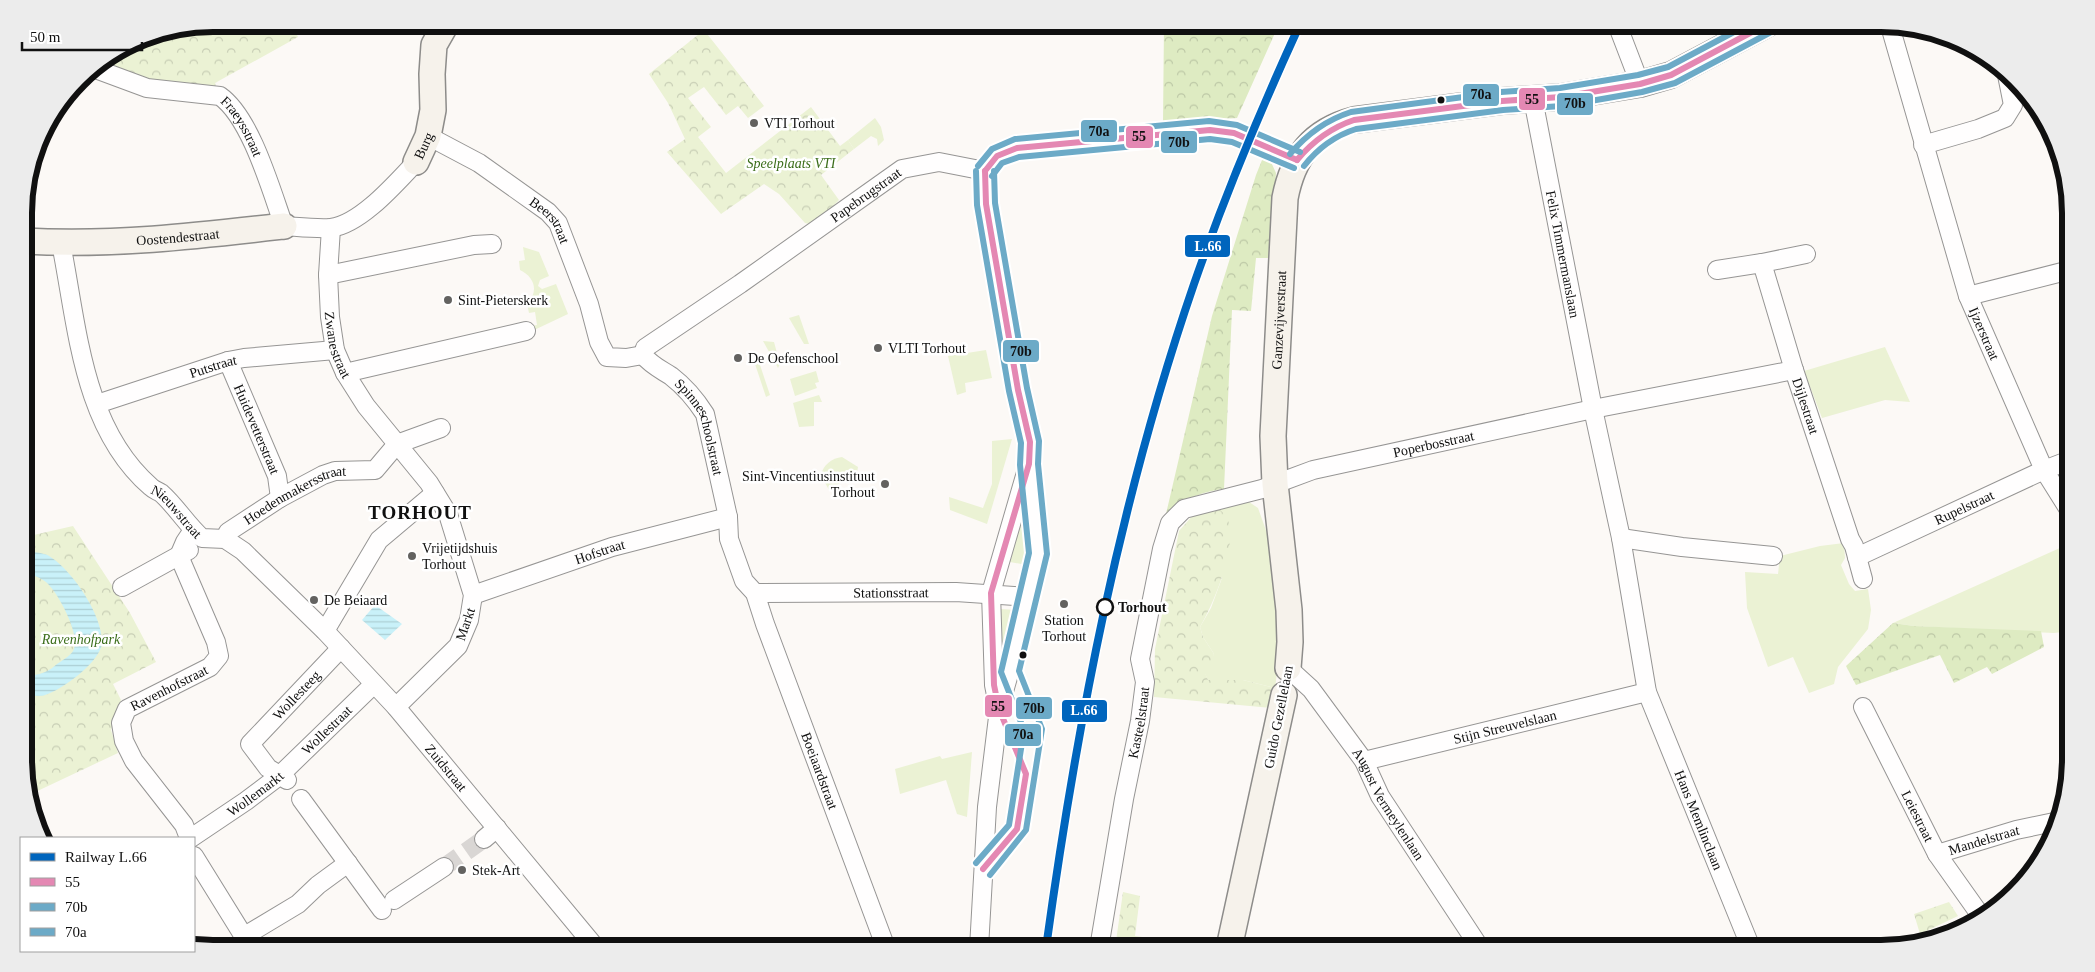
<svg xmlns="http://www.w3.org/2000/svg" width="2095" height="972" viewBox="0 0 2095 972" font-family="'Times New Roman',serif">
  <style>
    .grass { fill: #ebf2d4 }
    .forest { fill: url(#forest-crowns) }
    .park { fill: url(#park-crowns) }
    .water { fill: url(#water-rules) }
    .lines { fill: none; stroke-linecap: round; stroke-linejoin: round }
    .street-tunnel { stroke: #d9d6d4; stroke-width: 18; stroke-dasharray: 18 9; stroke-linecap: butt }
    .street-casing { stroke: #969594; stroke-width: 20 }
    .secondary-casing { stroke: #8d8c8a; stroke-width: 28 }
    .street { stroke: #fffefe; stroke-width: 18 }
    .secondary { stroke: #f6f2eb; stroke-width: 25 }
    .bus-1-casing { stroke: #fff; stroke-width: 10 }
    .bus-2-casing { stroke: #fff; stroke-width: 10 }
    .bus-3-casing { stroke: #fff; stroke-width: 10 }
    .bus-1 { stroke: #e488b3; stroke-width: 6 }
    .bus-2 { stroke: #6caac7; stroke-width: 6 }
    .bus-3 { stroke: #6caac7; stroke-width: 6 }
    .rail-1-casing { stroke: #fff; stroke-width: 11 }
    .rail-1 { stroke: #0065bd; stroke-width: 8 }
    .bus-dot { fill: #101010; stroke: #fff; stroke-width: 2 }
    .poi-dot { fill: #636260; stroke: #fff; stroke-width: 2 }
    .stop-dot { fill: #fff; stroke: #101010; stroke-width: 2.5 }
    .labels { text-anchor: middle; stroke-width: 5; stroke-linejoin: round; paint-order: stroke }
    .poi-label { font-size: 14px; fill: #101010; stroke: #fff; text-anchor: start }
    .street-label { font-size: 14px; fill: #101010; stroke: #fff }
    .park-label { font-size: 14px; font-style: italic; fill: #3b6d1a; stroke: #fff }
    .stop-label { font-size: 14px; font-weight: bold; fill: #101010; stroke: #fff; text-anchor: start }
    .district-label { font-size: 19px; font-weight: bold; letter-spacing: 1px; fill: #101010; stroke: #fff }
    .rim { fill: none; stroke: #101010; stroke-width: 6 }
    .line-badge { stroke: #fff; stroke-width: 2 }
    .badge-label { font-size: 14px; text-anchor: middle; font-weight: bold; fill: #fff }
    .pale-badge-label { font-size: 14px; text-anchor: middle; font-weight: bold; fill: #111 }
  </style>
  <defs>
    <pattern id="forest-crowns" width="20" height="18" patternUnits="userSpaceOnUse" patternTransform="scale(1.25)"><rect width="20" height="18" fill="#deebc2"/><path d="M2 6a3 3 0 1 1 6 0M12 15a3 3 0 1 1 6 0" fill="none" stroke="#bdc8a6"/></pattern>
    <pattern id="park-crowns" width="20" height="18" patternUnits="userSpaceOnUse" patternTransform="scale(1.25)"><rect width="20" height="18" fill="#ebf2d4"/><path d="M2 6a3 3 0 1 1 6 0M12 15a3 3 0 1 1 6 0" fill="none" stroke="#c8ceb5"/></pattern>
    <pattern id="water-rules" width="6" height="5" patternUnits="userSpaceOnUse" patternTransform="scale(1.25)"><rect width="6" height="5" fill="#c9f1f9"/><path d="M0 2.5h6" fill="none" stroke="#acced4"/></pattern>
  </defs>
  <rect width="100%" height="100%" fill="#fcf9f6"/>
  <!-- grass -->
  <g class="grass">
    <path d="M 875,118 L 881,127 L 884,140 L 878,146 L 877,139 L 871,136 L 854,149 L 848,140 Z"/>
    <path d="M 523,247 L 539,252 L 549,276 L 540,280 L 538,286 L 542,289 L 556,284 L 568,314 L 530,332 L 517,328 L 537,325 L 535,312 L 529,313 L 527,304 C 539,292 535,277 520,270 L 519,261 L 525,260 Z"/>
    <path d="M 799,315 L 809,344 L 804,344 L 789,318 Z"/>
    <path d="M 763,341 L 774,342 L 780,364 L 778,368 Z"/>
    <path d="M 1885,347 L 1910,402 L 1885,400 L 1822,418 L 1804,371 Z"/>
    <path d="M 986,350 L 992,378 L 965,383 L 966,392 L 957,395 L 948,356 Z"/>
    <path d="M 758,359 L 770,395 L 766,397 L 754,361 Z"/>
    <path d="M 816,371 L 819,382 L 815,383 L 817,388 L 795,396 L 790,379 Z"/>
    <path d="M 819,395 L 822,402 L 814,402 L 814,426 L 799,427 L 793,403 Z"/>
    <path d="M 1012,439 L 987,524 L 950,510 L 949,497 L 983,508 L 992,484 L 992,441 Z"/>
    <path d="M 842,457 L 858,467 L 857,473 L 829,490 L 821,475 C 823,465 832,458 842,457 Z"/>
    <path d="M 1246,500 L 1258,508 L 1268,536 L 1278,603 L 1277,673 L 1275,688 L 1243,680 L 1208,680 L 1204,672 L 1214,654 L 1203,637 L 1200,627 L 1211,608 L 1222,578 L 1219,509 Z"/>
    <path d="M 1025,508 L 1028,509 L 1027,565 L 1010,562 Z"/>
    <path d="M 1844,543 L 1845,558 L 1841,565 L 1849,584 L 1855,591 L 1868,589 L 1871,610 L 1868,629 L 1838,667 L 1834,684 L 1809,693 L 1793,657 L 1768,667 L 1747,608 L 1745,572 L 1778,574 L 1780,556 L 1820,546 Z"/>
    <path d="M 2071,543 L 2071,631 L 2054,633 L 1914,626 L 1893,623 Z"/>
    <path d="M 1000,609 L 1018,610 L 1009,643 L 1000,641 Z"/>
    <path d="M 972,752 L 967,817 L 957,814 L 946,780 L 900,794 L 895,769 L 940,756 L 942,759 Z"/>
  </g>
  <!-- forest -->
  <g class="forest">
    <path d="M 1164,24 L 1237,24 L 1251,27 L 1262,24 L 1279,24 L 1237,118 L 1163,122 Z"/>
    <path d="M 1264,155 L 1271,162 L 1276,173 L 1270,258 L 1256,258 L 1251,311 L 1232,310 L 1224,489 C 1202,491 1184,500 1166,514 L 1212,316 L 1256,175 Z"/>
    <path d="M 1893,623 L 1914,626 L 2041,631 L 2044,647 L 1992,674 L 1987,667 L 1954,683 L 1940,655 L 1856,685 L 1846,666 Z"/>
  </g>
  <!-- park -->
  <g class="park">
    <path d="M 214,24 L 292,24 L 298,37 L 215,83 L 217,91 L 144,80 L 104,61 L 141,38 Z"/>
    <path d="M 704,30 L 764,106 L 748,118 L 738,106 L 726,115 L 704,87 L 688,98 L 711,127 L 698,137 L 726,173 L 811,107 L 840,146 L 848,140 L 854,149 L 821,175 L 839,200 L 815,225 L 805,223 L 779,194 L 764,184 L 721,214 L 667,152 L 685,139 L 668,103 L 649,74 Z"/>
    <path d="M 1219,509 C 1221,511 1225,514 1227,517 C 1239,544 1214,603 1200,627 L 1203,637 L 1214,654 L 1208,671 L 1205,673 L 1208,680 L 1243,680 L 1275,688 L 1271,708 L 1154,697 L 1155,649 L 1179,531 L 1194,514 Z"/>
    <path d="M 73,526 L 130,613 L 156,662 L 113,684 L 121,700 L 111,730 L 118,753 L 29,795 L 25,783 L 25,537 Z"/>
    <path d="M 1123,892 L 1140,896 L 1135,936 L 1218,947 L 1217,948 L 1115,948 Z"/>
    <path d="M 1949,902 L 1958,916 L 1920,934 L 1914,914 Z"/>
    <path d="M 1961,921 L 1966,926 L 1942,938 L 1923,942 L 1922,937 Z"/>
  </g>
  <!-- water -->
  <g class="water">
    <path d="M 34,552 C 40,553 48,554 52,558 C 74,573 102,615 102,642 C 102,661 62,690 45,695 C 40,697 32,695 26,695 L 25,674 C 38,677 48,672 57,664 C 63,660 72,655 74,649 C 80,634 58,592 46,582 C 39,577 34,575 25,574 L 25,553 Z"/>
    <path d="M 375,605 L 402,624 L 385,640 L 362,620 Z"/>
  </g>
  <g class="lines">
    <!-- street-tunnel -->
    <path class="street-tunnel" d="M 444,867 L 484,839"/>
    <defs>
      <g id="street">
        <path d="M 1617,24 L 1640,84"/>
        <path id="s1" d="M 1890,26 L 1968,296 L 2044,470 L 2071,513"/>
        <path id="s2" d="M 93,68 L 147,88 L 220,96 C 251,118 271,190 284,226 C 299,227 316,229 331,228 C 361,224 396,183 416,162"/>
        <path id="s3" d="M 1533,99 L 1593,409 L 1621,538 L 1647,692 L 1751,948"/>
        <path id="s4" d="M 428,136 L 479,163 L 548,212 L 558,223 L 589,304 L 599,342 L 607,357 L 626,358 L 643,355"/>
        <path d="M 1923,145 L 1978,129 L 2005,118 L 2013,105 L 2007,75"/>
        <path d="M 985,171 L 997,156 L 1017,148 L 1210,130 L 1234,133 L 1297,160"/>
        <path id="s5" d="M 331,228 L 328,275 L 330,317 L 335,350 L 345,373 L 366,406 L 429,483 L 448,514 L 473,595 L 469,620 L 458,646 L 396,707"/>
        <path id="s6" d="M 64,243 L 63,254 C 78,334 85,430 151,487 C 154,490 158,491 161,493 C 176,506 187,525 202,538 L 225,539 L 243,551 L 325,631 L 396,707 L 596,948"/>
        <path d="M 1762,263 L 1806,254"/>
        <path id="s7" d="M 1717,270 L 1762,263 L 1794,370 L 1850,539 L 1854,546 L 1863,579"/>
        <path d="M 328,275 L 474,245 L 492,244"/>
        <path d="M 1968,296 L 2070,270"/>
        <path id="s8" d="M 643,355 C 651,365 660,369 671,376 C 684,386 696,400 705,414 L 728,517 L 729,539 L 744,581 L 755,593 L 765,624 L 886,948"/>
        <path id="s9" d="M 643,355 L 645,348 L 740,284 L 902,169 L 939,162 L 985,171"/>
        <path id="s10" d="M 228,361 L 277,476 L 280,498"/>
        <path d="M 345,373 L 526,331"/>
        <path id="s11" d="M 97,404 L 228,361 L 244,358 L 335,350"/>
        <path d="M 1621,538 L 1682,547 L 1773,556"/>
        <path id="s12" d="M 225,539 L 228,532 L 280,498 L 323,475 L 335,471 L 375,470 L 397,444 L 441,428"/>
        <path id="s13" d="M 1857,557 L 2044,470 L 2070,460"/>
        <path d="M 122,587 L 189,550"/>
        <path id="s14" d="M 755,593 L 956,592 L 1028,597"/>
        <path id="s15" d="M 473,595 L 612,547 L 728,517"/>
        <path d="M 325,631 L 379,540 L 435,493"/>
        <path id="s16" d="M 1288,668 L 1311,689 L 1364,761 L 1380,796 L 1480,948"/>
        <path d="M 998,705 L 994,685 L 991,593 L 1027,469"/>
        <path id="s17" d="M 1863,707 L 1937,854 L 1976,909 L 1984,917"/>
        <path id="s18" d="M 1364,761 L 1647,692"/>
        <path id="s19" d="M 287,780 L 268,768 L 250,744 L 341,648"/>
        <path d="M 301,799 L 382,910"/>
        <path id="s20" d="M 189,838 L 184,825 L 134,761 L 124,741 L 121,723 L 127,709 L 210,667 L 219,656 L 216,642 L 179,556 L 185,542 L 193,530"/>
        <path id="s21" d="M 191,838 L 246,801 L 279,776 L 374,684"/>
        <path d="M 484,839 L 497,828"/>
        <path id="s22" d="M 1937,854 L 2016,830 L 2059,821"/>
        <path d="M 194,856 L 251,948"/>
        <path d="M 394,900 L 444,867"/>
        <path d="M 243,937 L 298,904 L 318,885 L 348,863"/>
        <path d="M 979,948 L 987,807 L 999,709 L 1016,649 L 1038,554 L 1029,464 L 1030,442 L 1018,390 L 986,204 L 985,171"/>
        <path id="s23" d="M 1099,948 L 1124,799 L 1140,721 L 1145,682 L 1140,659 L 1162,549 L 1170,523 L 1184,509 L 1262,489 L 1313,470 L 1593,409 L 1794,370"/>
      </g>
      <g id="secondary">
        <path id="s24" d="M 416,162 L 428,136 L 433,110 L 432,74 L 434,45 L 446,24"/>
        <path id="s25" d="M 24,241 C 112,246 197,236 284,226"/>
        <path id="s26" d="M 1288,668 L 1290,642 L 1289,610 L 1275,484 L 1273,436 L 1285,198 C 1293,157 1312,131 1354,120 L 1502,101 L 1561,97 L 1640,84 L 1671,75 L 1767,24"/>
        <path d="M 1229,948 L 1284,695"/>
      </g>
    </defs>
    <!-- street casing -->
    <use href="#street" class="street-casing"/>
    <!-- secondary casing -->
    <use href="#secondary" class="secondary-casing"/>
    <!-- street -->
    <use href="#street" class="street"/>
    <!-- secondary -->
    <use href="#secondary" class="secondary"/>
    <defs>
      <g id="bus-1">
        <path d="M 1297,160 C 1313,141 1330,128 1354,120 L 1502,101 L 1561,97 L 1640,84 L 1671,75 L 1767,24"/>
        <path d="M 985,171 L 997,156 L 1017,148 L 1210,130 L 1234,133 L 1297,160"/>
        <path d="M 983,869 L 1017,829 L 1026,774 L 999,709 L 994,685 L 991,593 L 1029,464 L 1030,442 L 1018,390 L 986,204 L 985,171"/>
      </g>
      <g id="bus-2">
        <path d="M 1304,166 C 1318,148 1334,136 1356,129 L 1503,110 L 1562,106 L 1642,92 L 1675,83 L 1771,32"/>
        <path d="M 992,176 L 1002,163 L 1019,157 L 1210,139 L 1232,142 L 1294,168"/>
        <path d="M 990,875 L 1026,830 L 1042,729 L 1019,671 L 1047,554 L 1038,464 L 1039,441 L 1027,388 L 995,203 L 994,171"/>
      </g>
      <g id="bus-3">
        <path d="M 1290,154 C 1307,134 1326,120 1351,112 L 1501,92 L 1560,88 L 1638,75 L 1668,67 L 1749,24"/>
        <path d="M 978,166 L 992,149 L 1015,139 L 1209,121 L 1237,125 L 1300,152"/>
        <path d="M 976,171 L 977,205 L 1009,391 L 1021,443 L 1020,465 L 1029,553 L 1001,672 L 1024,730 L 1009,825 L 976,863"/>
      </g>
    </defs>
    <!-- bus-1 casing -->
    <use href="#bus-1" class="bus-1-casing"/>
    <!-- bus-2 casing -->
    <use href="#bus-2" class="bus-2-casing"/>
    <!-- bus-3 casing -->
    <use href="#bus-3" class="bus-3-casing"/>
    <!-- bus-1 -->
    <use href="#bus-1" class="bus-1"/>
    <!-- bus-2 -->
    <use href="#bus-2" class="bus-2"/>
    <!-- bus-3 -->
    <use href="#bus-3" class="bus-3"/>
    <defs>
      <path id="rail-1" d="M 1046,948 C 1077,723 1120,499 1194,284 C 1225,195 1261,109 1300,24"/>
    </defs>
    <!-- rail-1 casing -->
    <use href="#rail-1" class="rail-1-casing"/>
    <!-- rail-1 -->
    <use href="#rail-1" class="rail-1"/>
  </g>
  <!-- markers -->
  <g class="bus-dot">
    <circle cx="1441" cy="100" r="4.5"/>
    <circle cx="1023" cy="655" r="4.5"/>
  </g>
  <g class="poi-dot">
    <circle cx="754" cy="123" r="5"/>
    <circle cx="448" cy="300" r="5"/>
    <circle cx="878" cy="348" r="5"/>
    <circle cx="738" cy="358" r="5"/>
    <circle cx="885" cy="484" r="5"/>
    <circle cx="412" cy="556" r="5"/>
    <circle cx="314" cy="600" r="5"/>
    <circle cx="1064" cy="604" r="5"/>
    <circle cx="462" cy="870" r="5"/>
  </g>
  <circle class="stop-dot" cx="1105" cy="607" r="8"/>
  <g class="labels">
    <!-- poi labels -->
    <g class="poi-label">
      <text x="764" y="128">VTI Torhout</text>
      <text x="458" y="305">Sint-Pieterskerk</text>
      <text x="888" y="353">VLTI Torhout</text>
      <text x="748" y="363">De Oefenschool</text>
      <text x="875" y="481" text-anchor="end">Sint-Vincentiusinstituut<tspan x="875" dy="16">Torhout</tspan></text>
      <text x="422" y="553">Vrijetijdshuis<tspan x="422" dy="16">Torhout</tspan></text>
      <text x="324" y="605">De Beiaard</text>
      <text x="1064" y="625" text-anchor="middle">Station<tspan x="1064" dy="16">Torhout</tspan></text>
      <text x="472" y="875">Stek-Art</text>
    </g>
    <!-- street labels -->
    <g class="street-label">
      <text dy="5" stroke="none"><textPath href="#s2" startOffset="169">Fraeysstraat</textPath></text>
      <text dy="5" stroke="none"><textPath href="#s24" startOffset="18">Burg</textPath></text>
      <text dy="5" stroke="none"><textPath href="#s9" startOffset="276">Papebrugstraat</textPath></text>
      <text dy="5" stroke="none"><textPath href="#s4" startOffset="150">Beerstraat</textPath></text>
      <text dy="5" stroke="none"><textPath href="#s25" startOffset="154">Oostendestraat</textPath></text>
      <text dy="5" stroke="none"><textPath href="#s3" startOffset="158">Felix Timmermanslaan</textPath></text>
      <text dy="5" stroke="none"><textPath href="#s26" startOffset="349">Ganzevijverstraat</textPath></text>
      <text dy="5" stroke="none"><textPath href="#s1" startOffset="322">Ijzerstraat</textPath></text>
      <text dy="5" stroke="none"><textPath href="#s5" startOffset="118">Zwanestraat</textPath></text>
      <text dy="5" stroke="none"><textPath href="#s11" startOffset="122">Putstraat</textPath></text>
      <text dy="5" stroke="none"><textPath href="#s7" startOffset="195">Dijlestraat</textPath></text>
      <text dy="5" stroke="none"><textPath href="#s10" startOffset="74">Huidevetterstraat</textPath></text>
      <text dy="5" stroke="none"><textPath href="#s8" startOffset="96">Spinneschoolstraat</textPath></text>
      <text dy="5" stroke="none"><textPath href="#s23" startOffset="711">Poperbosstraat</textPath></text>
      <text dy="5" stroke="none"><textPath href="#s12" startOffset="85">Hoedenmakersstraat</textPath></text>
      <text dy="5" stroke="none"><textPath href="#s13" startOffset="118">Rupelstraat</textPath></text>
      <text dy="5" stroke="none"><textPath href="#s6" startOffset="301">Nieuwstraat</textPath></text>
      <text dy="5" stroke="none"><textPath href="#s15" startOffset="134">Hofstraat</textPath></text>
      <text dy="5" stroke="none"><textPath href="#s14" startOffset="136">Stationsstraat</textPath></text>
      <text transform="translate(465 624) rotate(-71)" y="5">Markt</text>
      <text dy="5" stroke="none"><textPath href="#s20" startOffset="198">Ravenhofstraat</textPath></text>
      <text dy="5" stroke="none"><textPath href="#s19" startOffset="120">Wollesteeg</textPath></text>
      <text transform="translate(1278 717) rotate(-79)" y="5">Guido Gezellelaan</text>
      <text dy="5" stroke="none"><textPath href="#s23" startOffset="229">Kasteelstraat</textPath></text>
      <text dy="5" stroke="none"><textPath href="#s18" startOffset="145">Stijn Streuvelslaan</textPath></text>
      <text dy="5" stroke="none"><textPath href="#s21" startOffset="174">Wollestraat</textPath></text>
      <text dy="5" stroke="none"><textPath href="#s6" startOffset="680">Zuidstraat</textPath></text>
      <text dy="5" stroke="none"><textPath href="#s8" startOffset="464">Boeiaardstraat</textPath></text>
      <text dy="5" stroke="none"><textPath href="#s21" startOffset="78">Wollemarkt</textPath></text>
      <text dy="5" stroke="none"><textPath href="#s16" startOffset="170">August Vermeylenlaan</textPath></text>
      <text dy="5" stroke="none"><textPath href="#s17" startOffset="122">Leiestraat</textPath></text>
      <text dy="5" stroke="none"><textPath href="#s3" startOffset="742">Hans Memlinclaan</textPath></text>
      <text dy="5" stroke="none"><textPath href="#s22" startOffset="49">Mandelstraat</textPath></text>
    </g>
    <!-- park labels -->
    <g class="park-label">
      <text x="791" y="168">Speelplaats VTI</text>
      <text x="81" y="644">Ravenhofpark</text>
    </g>
    <!-- stop labels -->
    <g class="stop-label">
      <text x="1118" y="612">Torhout</text>
    </g>
    <!-- district labels -->
    <g class="district-label">
      <text x="420" y="519">TORHOUT</text>
    </g>
  </g>
  <!-- crop -->
  <path d="M0 0H2095V972H0ZM213 32H1881A181 181 0 0 1 2062 213V759A181 181 0 0 1 1881 940H213A181 181 0 0 1 32 759V213A181 181 0 0 1 213 32Z" fill="#ececec" fill-rule="evenodd"/>
  <path class="rim" d="M213 32H1881A181 181 0 0 1 2062 213V759A181 181 0 0 1 1881 940H213A181 181 0 0 1 32 759V213A181 181 0 0 1 213 32Z"/>
  <g class="line-badge">
    <rect x="1462" y="83" width="38" height="24" rx="5" fill="#6caac7"/>
    <rect x="1518" y="87" width="28" height="24" rx="5" fill="#e488b3"/>
    <rect x="1556" y="92" width="38" height="24" rx="5" fill="#6caac7"/>
    <rect x="1080" y="119" width="38" height="24" rx="5" fill="#6caac7"/>
    <rect x="1125" y="125" width="29" height="24" rx="5" fill="#e488b3"/>
    <rect x="1160" y="130" width="38" height="24" rx="5" fill="#6caac7"/>
    <rect x="1184" y="234" width="47" height="24" rx="5" fill="#0065bd"/>
    <rect x="1002" y="339" width="38" height="24" rx="5" fill="#6caac7"/>
    <rect x="984" y="694" width="29" height="24" rx="5" fill="#e488b3"/>
    <rect x="1015" y="696" width="38" height="24" rx="5" fill="#6caac7"/>
    <rect x="1061" y="699" width="47" height="24" rx="5" fill="#0065bd"/>
    <rect x="1004" y="723" width="38" height="24" rx="5" fill="#6caac7"/>
  </g>
  <g class="badge-label">
    <text x="1208" y="251">L.66</text>
    <text x="1084" y="715">L.66</text>
  </g>
  <g class="pale-badge-label">
    <text x="1481" y="99">70a</text>
    <text x="1532" y="104">55</text>
    <text x="1575" y="108">70b</text>
    <text x="1099" y="136">70a</text>
    <text x="1139" y="141">55</text>
    <text x="1179" y="147">70b</text>
    <text x="1021" y="356">70b</text>
    <text x="998" y="711">55</text>
    <text x="1034" y="713">70b</text>
    <text x="1023" y="739">70a</text>
  </g>
  <!-- legend -->
  <rect x="20" y="837" width="175" height="115" fill="#ffffff" stroke="#9f9f9f"/>
  <rect x="30" y="853" width="25" height="8" fill="#0065bd" stroke="#9f9f9f"/>
  <text x="65" y="862" font-size="15" fill="#101010">Railway L.66</text>
  <rect x="30" y="878" width="25" height="8" fill="#e488b3" stroke="#9f9f9f"/>
  <text x="65" y="887" font-size="15" fill="#101010">55</text>
  <rect x="30" y="903" width="25" height="8" fill="#6caac7" stroke="#9f9f9f"/>
  <text x="65" y="912" font-size="15" fill="#101010">70b</text>
  <rect x="30" y="928" width="25" height="8" fill="#6caac7" stroke="#9f9f9f"/>
  <text x="65" y="937" font-size="15" fill="#101010">70a</text>
  <!-- scale -->
  <path d="M22 42v8h120v-8" fill="none" stroke="#101010" stroke-width="2.5"/>
  <text x="30" y="42" font-size="15" fill="#101010" stroke="#ffffff" stroke-width="4" paint-order="stroke">50 m</text>
</svg>
